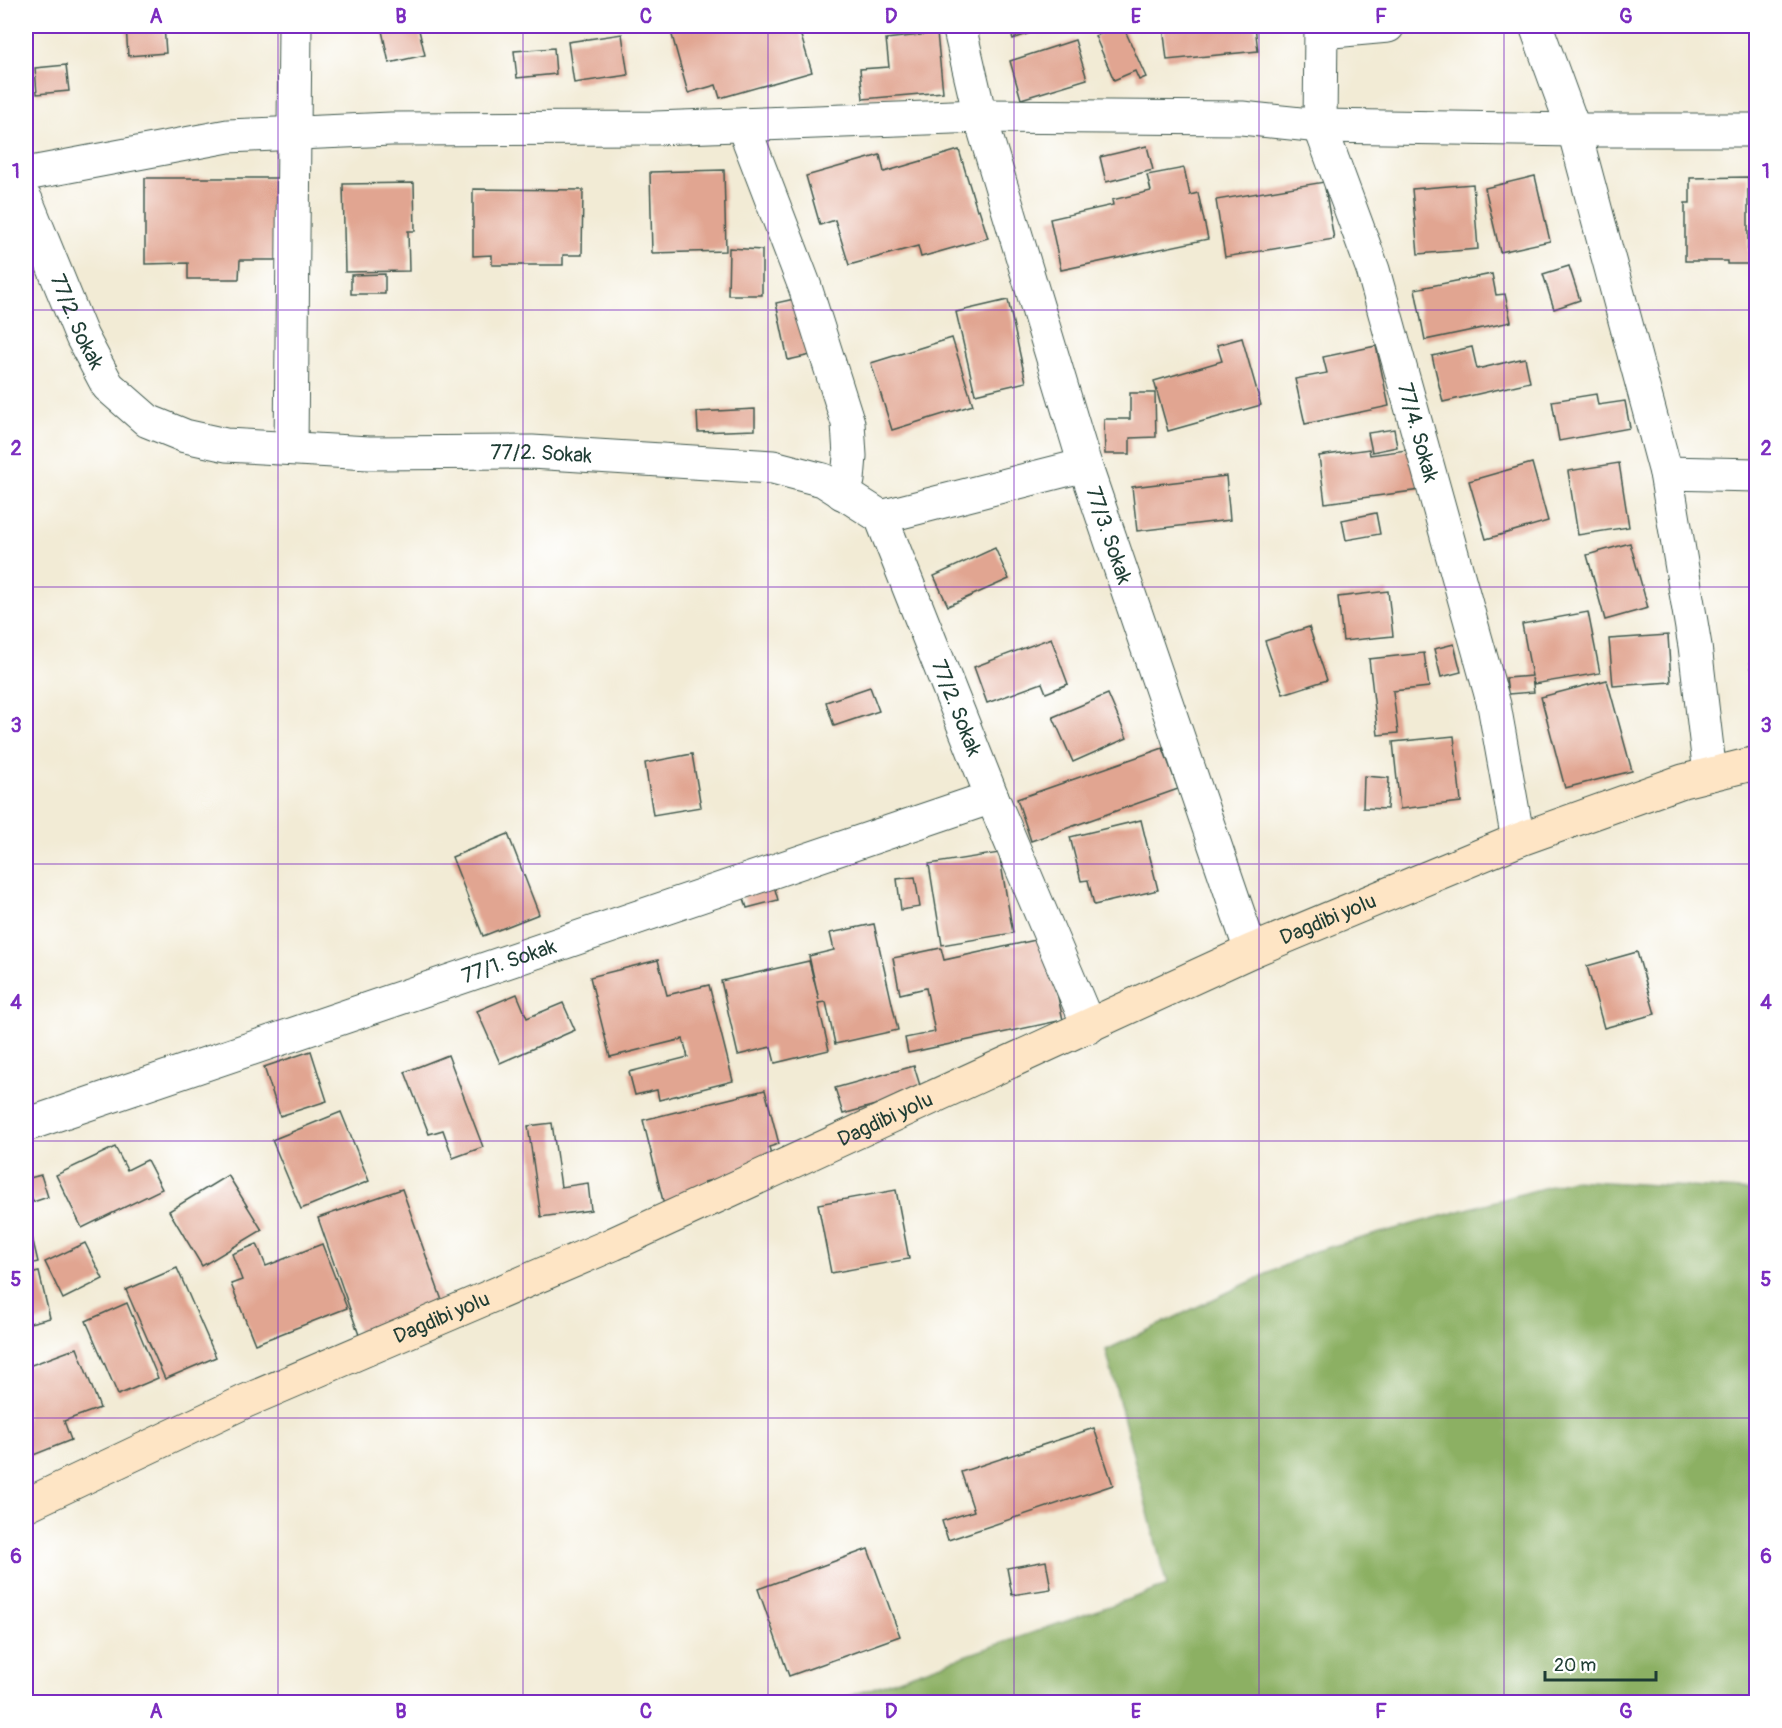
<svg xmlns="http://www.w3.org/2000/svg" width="1782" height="1728" viewBox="0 0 1782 1728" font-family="Pangolin,sans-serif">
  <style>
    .forest { fill: #8cb064; stroke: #56764c; stroke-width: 1.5 }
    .building { fill: #e1a591 }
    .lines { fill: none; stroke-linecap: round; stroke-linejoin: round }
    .street-casing { stroke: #3f574c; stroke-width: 35 }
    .secondary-casing { stroke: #3f574c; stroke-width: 35 }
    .street { stroke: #fff; stroke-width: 33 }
    .secondary { stroke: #fee5c5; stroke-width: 33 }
    .grid { fill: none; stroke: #7b2cbf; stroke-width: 1.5; stroke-opacity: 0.55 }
    .labels { text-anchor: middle; stroke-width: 4.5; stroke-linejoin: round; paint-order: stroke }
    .street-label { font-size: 21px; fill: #1f3d34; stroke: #fff }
    .neatline { fill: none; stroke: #7b2cbf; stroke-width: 2 }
    .grid-label { font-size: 20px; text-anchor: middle; font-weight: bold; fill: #7b2cbf }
  </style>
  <rect width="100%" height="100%" fill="#fff"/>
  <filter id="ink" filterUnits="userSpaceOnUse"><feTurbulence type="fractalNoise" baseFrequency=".0167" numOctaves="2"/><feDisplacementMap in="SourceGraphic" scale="12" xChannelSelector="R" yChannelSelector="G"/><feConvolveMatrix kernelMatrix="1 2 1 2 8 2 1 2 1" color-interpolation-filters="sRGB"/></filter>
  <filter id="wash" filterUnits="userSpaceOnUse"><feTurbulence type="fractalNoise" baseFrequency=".008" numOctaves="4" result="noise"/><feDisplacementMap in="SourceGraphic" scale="24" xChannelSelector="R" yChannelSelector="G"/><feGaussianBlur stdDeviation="1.35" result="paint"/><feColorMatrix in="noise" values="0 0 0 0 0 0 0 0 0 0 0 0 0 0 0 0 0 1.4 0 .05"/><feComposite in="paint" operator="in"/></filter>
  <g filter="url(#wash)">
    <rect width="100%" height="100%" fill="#f2ebd5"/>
    <!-- forest -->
    <path class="forest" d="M 1572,1180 L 1756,1191 L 1756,1702 L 832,1702 L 1167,1586 L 1106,1350 L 1315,1251 Z"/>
    <g id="blocks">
      <!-- building -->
      <g class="building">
        <path d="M 126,26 L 164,26 L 166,53 L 128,56 Z"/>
        <path d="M 381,26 L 418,26 L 425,55 L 389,63 Z"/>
        <path d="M 679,26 L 798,26 L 812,72 L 720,98 L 716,85 L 688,93 L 670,28 Z"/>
        <path d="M 1008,26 L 1050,26 L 1013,39 Z"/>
        <path d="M 1120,26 L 1123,26 L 1146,77 L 1139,80 L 1135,71 L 1114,80 L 1095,36 Z"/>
        <path d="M 1163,26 L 1255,26 L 1258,51 L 1167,60 Z"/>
        <path d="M 937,33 L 943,92 L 863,99 L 860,69 L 889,67 L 886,39 Z"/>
        <path d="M 622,34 L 628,75 L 574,83 L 568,42 Z"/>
        <path d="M 1075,40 L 1087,79 L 1021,99 L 1010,61 Z"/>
        <path d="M 554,48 L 556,74 L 517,78 L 514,51 Z"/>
        <path d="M 66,65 L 69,91 L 37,94 L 35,68 Z"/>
        <path d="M 1147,146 L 1153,170 L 1106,182 L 1100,157 Z"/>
        <path d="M 959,150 L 977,210 L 979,209 L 988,238 L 921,257 L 918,246 L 849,265 L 835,220 L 820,225 L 806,176 L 880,155 L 884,172 Z"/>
        <path d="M 1184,168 L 1190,195 L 1198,193 L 1208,239 L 1061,270 L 1050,219 L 1113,205 L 1112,200 L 1151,191 L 1147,175 Z"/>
        <path d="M 724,170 L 726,251 L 652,253 L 650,172 Z"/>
        <path d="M 1535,176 L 1550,241 L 1500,252 L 1485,188 Z"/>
        <path d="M 1748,177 L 1748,264 L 1727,264 L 1727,261 L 1685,261 L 1685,203 L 1690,203 L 1690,178 Z"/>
        <path d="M 145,178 L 278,178 L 278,260 L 240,260 L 239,279 L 188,279 L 188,263 L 145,264 Z"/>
        <path d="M 1324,182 L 1334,239 L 1225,257 L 1216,200 Z"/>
        <path d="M 414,183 L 415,231 L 408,231 L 409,271 L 345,272 L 343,184 Z"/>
        <path d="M 1473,184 L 1478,249 L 1418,254 L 1412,189 Z"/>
        <path d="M 473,189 L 583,190 L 582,255 L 563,255 L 563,265 L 492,265 L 492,255 L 473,256 Z"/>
        <path d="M 729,248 L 762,250 L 762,295 L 728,295 Z"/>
        <path d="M 1569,266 L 1580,300 L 1554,309 L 1543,274 Z"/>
        <path d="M 385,274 L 385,294 L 351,294 L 351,275 Z"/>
        <path d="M 1492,274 L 1496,295 L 1505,294 L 1511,322 L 1425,340 L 1415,289 Z"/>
        <path d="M 799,298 L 811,355 L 788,360 L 776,303 Z"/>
        <path d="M 1008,300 L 1026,382 L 975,394 L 956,312 Z"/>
        <path d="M 952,338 L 973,405 L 892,430 L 871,363 Z"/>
        <path d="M 1242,338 L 1261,405 L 1168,431 L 1154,381 L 1222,361 L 1217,345 Z"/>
        <path d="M 1376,346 L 1389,406 L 1305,424 L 1295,379 L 1327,373 L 1323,357 Z"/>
        <path d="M 1472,347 L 1477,369 L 1525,358 L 1530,382 L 1443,402 L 1432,356 Z"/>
        <path d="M 1130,393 L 1155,393 L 1156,437 L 1130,438 L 1130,454 L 1105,454 L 1104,419 L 1130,419 Z"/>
        <path d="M 1596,394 L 1598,405 L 1625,401 L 1630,428 L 1559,441 L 1552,401 Z"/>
        <path d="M 755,409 L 755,430 L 698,432 L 697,412 Z"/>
        <path d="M 1394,429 L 1397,447 L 1372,452 L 1368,433 Z"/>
        <path d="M 1369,449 L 1370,455 L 1414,449 L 1420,490 L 1325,503 L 1319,456 Z"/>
        <path d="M 1532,463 L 1548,521 L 1486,539 L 1469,481 Z"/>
        <path d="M 1619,463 L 1629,527 L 1578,535 L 1568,471 Z"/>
        <path d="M 1226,476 L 1230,520 L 1137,531 L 1132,487 Z"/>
        <path d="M 1376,513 L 1380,534 L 1346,540 L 1342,520 Z"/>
        <path d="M 1630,543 L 1648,608 L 1605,620 L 1587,555 Z"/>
        <path d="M 995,548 L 1009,579 L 948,606 L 934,576 Z"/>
        <path d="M 1388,591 L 1393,636 L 1343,641 L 1338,597 Z"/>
        <path d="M 1588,612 L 1600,673 L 1534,684 L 1532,678 L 1534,692 L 1508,694 L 1506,678 L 1532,676 L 1522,624 Z"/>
        <path d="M 1309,627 L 1327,680 L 1283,694 L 1265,641 Z"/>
        <path d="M 1668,635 L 1671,682 L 1613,686 L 1609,639 Z"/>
        <path d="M 1051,638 L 1068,684 L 1046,693 L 1042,683 L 987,703 L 974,667 Z"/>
        <path d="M 1454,644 L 1461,672 L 1441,677 L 1434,649 Z"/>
        <path d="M 1424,653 L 1429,687 L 1393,691 L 1398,733 L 1378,735 L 1369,659 Z"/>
        <path d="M 1756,659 L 1756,689 L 1755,689 L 1750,660 Z"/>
        <path d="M 1607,680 L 1632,771 L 1565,788 L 1541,697 Z"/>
        <path d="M 870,687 L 879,711 L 834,726 L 826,702 Z"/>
        <path d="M 1108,694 L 1127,738 L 1073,762 L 1053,717 Z"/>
        <path d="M 1454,736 L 1461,802 L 1400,809 L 1393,742 Z"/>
        <path d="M 1163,748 L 1178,789 L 1031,841 L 1017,799 Z"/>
        <path d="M 692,754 L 701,807 L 653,815 L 645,763 Z"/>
        <path d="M 1364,776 L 1389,778 L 1387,809 L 1363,808 Z"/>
        <path d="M 1141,820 L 1158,890 L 1094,905 L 1088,880 L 1081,881 L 1070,837 Z"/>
        <path d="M 508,834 L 539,914 L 483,936 L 452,857 Z"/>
        <path d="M 999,853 L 1013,933 L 942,945 L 929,864 Z"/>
        <path d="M 771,875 L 778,900 L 747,908 L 740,885 Z"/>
        <path d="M 915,877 L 920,907 L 901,910 L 897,879 Z"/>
        <path d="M 874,924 L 898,1030 L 835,1044 L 826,1002 L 818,1003 L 829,1050 L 775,1063 L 771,1047 L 738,1055 L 721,981 L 809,961 L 819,1000 L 809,956 L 834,950 L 830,933 Z"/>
        <path d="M 1045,938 L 1063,1020 L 908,1053 L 905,1038 L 935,1032 L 926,988 L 900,994 L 893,958 L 941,948 L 944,960 Z"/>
        <path d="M 1637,952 L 1655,1014 L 1604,1028 L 1587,966 Z"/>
        <path d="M 658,960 L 667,995 L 709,985 L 733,1081 L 659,1100 L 657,1090 L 635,1095 L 629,1072 L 688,1057 L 683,1039 L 610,1057 L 590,977 Z"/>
        <path d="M 517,994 L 527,1018 L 563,1003 L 575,1030 L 500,1063 L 477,1011 Z"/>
        <path d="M 311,1051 L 327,1101 L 280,1116 L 264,1067 Z"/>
        <path d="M 448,1055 L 483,1147 L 453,1158 L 443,1130 L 429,1134 L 405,1072 Z"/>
        <path d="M 914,1066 L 922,1092 L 843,1114 L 835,1088 Z"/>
        <path d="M 765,1090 L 779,1144 L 769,1147 L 773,1165 L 704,1182 L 708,1194 L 664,1205 L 643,1120 Z"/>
        <path d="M 341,1112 L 369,1181 L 301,1209 L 272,1140 Z"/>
        <path d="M 552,1123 L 561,1187 L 588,1183 L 591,1210 L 541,1217 L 528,1126 Z"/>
        <path d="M 115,1147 L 127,1170 L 147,1160 L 162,1189 L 82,1228 L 56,1175 Z"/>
        <path d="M 41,1175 L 48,1197 L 33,1202 L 26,1179 Z"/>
        <path d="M 228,1175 L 262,1230 L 202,1266 L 169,1211 Z"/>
        <path d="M 402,1189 L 444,1306 L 359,1335 L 318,1218 Z"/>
        <path d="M 896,1190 L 909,1259 L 831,1273 L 818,1204 Z"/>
        <path d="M 32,1237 L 38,1262 L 26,1265 L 26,1238 Z"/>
        <path d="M 85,1243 L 103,1279 L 63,1299 L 45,1262 Z"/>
        <path d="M 257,1244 L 266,1266 L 322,1244 L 347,1308 L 255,1344 L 231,1284 L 242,1280 L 232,1254 Z"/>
        <path d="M 177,1268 L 216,1357 L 165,1379 L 126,1290 Z"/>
        <path d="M 39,1272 L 50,1318 L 26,1324 L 26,1275 Z"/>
        <path d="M 127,1303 L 158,1378 L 118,1395 L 86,1321 Z"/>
        <path d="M 77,1348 L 100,1408 L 64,1421 L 71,1440 L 26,1458 L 26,1367 Z"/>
        <path d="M 1094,1428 L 1113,1485 L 948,1540 L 942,1521 L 974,1511 L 961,1472 Z"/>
        <path d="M 868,1549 L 900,1636 L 789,1676 L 758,1589 Z"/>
        <path d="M 1046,1561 L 1051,1589 L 1012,1595 L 1007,1568 Z"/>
      </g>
    </g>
  </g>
  <g filter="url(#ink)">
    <use href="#blocks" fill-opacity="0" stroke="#3f574c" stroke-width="1.5"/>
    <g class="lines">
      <defs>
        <g id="street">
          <path id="s1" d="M 959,26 L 980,116 L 1085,465 L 1251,951"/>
          <path id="s2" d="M 1321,26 L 1320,126 L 1373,270 L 1494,705 L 1518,840"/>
          <path d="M 1536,26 L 1574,130 L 1666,473 L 1695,646 L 1710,774"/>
          <path d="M 1322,32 L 1388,26"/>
          <path d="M 743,125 L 805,287 L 848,423 L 850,456 L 848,480 L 842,493"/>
          <path d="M 26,174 L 228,136 L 391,129 L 655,128 L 980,116 L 1242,118 L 1320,126 L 1574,130 L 1756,130"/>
          <path id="s3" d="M 26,200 L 82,337 L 108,386 L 148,421 L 185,436 L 226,445 L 369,453 L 532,452 L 773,467 L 823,480 L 881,517 L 992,797 L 1089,1027"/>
          <path d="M 291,448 L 295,26"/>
          <path d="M 1666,473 L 1756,475"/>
          <path d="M 881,517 L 1085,465"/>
          <path id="s4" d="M 26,1125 L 992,797"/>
        </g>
        <g id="secondary">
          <path id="s5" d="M 26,1505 L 246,1401 L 613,1244 L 1251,951 L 1518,840 L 1683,781 L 1756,763"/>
        </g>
      </defs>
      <!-- street casing -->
      <use href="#street" class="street-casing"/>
      <!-- secondary casing -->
      <use href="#secondary" class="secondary-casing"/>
      <!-- street -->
      <use href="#street" class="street"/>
      <!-- secondary -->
      <use href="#secondary" class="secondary"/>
    </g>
  </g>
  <!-- grid -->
  <path class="grid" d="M 278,26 L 278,1702M 523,26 L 523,1702M 768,26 L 768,1702M 1014,26 L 1014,1702M 1259,26 L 1259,1702M 1504,26 L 1504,1702M 26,310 L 1756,310M 26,587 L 1756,587M 26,864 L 1756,864M 26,1141 L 1756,1141M 26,1418 L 1756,1418"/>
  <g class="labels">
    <!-- street labels -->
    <g class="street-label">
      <text dy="7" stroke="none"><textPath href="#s3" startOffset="132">77/2. Sokak</textPath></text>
      <text dy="7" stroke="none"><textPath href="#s2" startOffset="422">77/4. Sokak</textPath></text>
      <text dy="7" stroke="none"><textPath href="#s3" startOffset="654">77/2. Sokak</textPath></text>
      <text dy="7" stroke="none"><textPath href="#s1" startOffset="531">77/3. Sokak</textPath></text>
      <text dy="7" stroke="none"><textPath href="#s3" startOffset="1212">77/2. Sokak</textPath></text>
      <text dy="7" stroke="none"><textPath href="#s5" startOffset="1428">Dagdibi yolu</textPath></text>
      <text dy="7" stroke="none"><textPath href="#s4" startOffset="510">77/1. Sokak</textPath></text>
      <text dy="7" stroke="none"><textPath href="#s5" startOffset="942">Dagdibi yolu</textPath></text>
      <text dy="7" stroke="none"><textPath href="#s5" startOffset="456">Dagdibi yolu</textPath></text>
    </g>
  </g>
  <!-- margin -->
  <rect width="1782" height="1728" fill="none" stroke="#fff" stroke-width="66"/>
  <!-- scale -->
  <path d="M1545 1671v9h111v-9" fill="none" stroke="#1f3d34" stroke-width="3"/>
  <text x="1554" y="1671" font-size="18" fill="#1f3d34" stroke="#ffffff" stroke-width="4.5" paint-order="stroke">20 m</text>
  <rect x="33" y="33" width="1716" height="1662" class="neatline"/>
  <g class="grid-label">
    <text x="156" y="23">A</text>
    <text x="401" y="23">B</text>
    <text x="646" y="23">C</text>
    <text x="891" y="23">D</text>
    <text x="1136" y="23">E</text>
    <text x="1381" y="23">F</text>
    <text x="1626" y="23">G</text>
    <text x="16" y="178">1</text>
    <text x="1766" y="178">1</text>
    <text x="16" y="455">2</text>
    <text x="1766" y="455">2</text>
    <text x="16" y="732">3</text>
    <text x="1766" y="732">3</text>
    <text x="16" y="1009">4</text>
    <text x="1766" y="1009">4</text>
    <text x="16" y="1286">5</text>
    <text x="1766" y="1286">5</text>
    <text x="16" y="1563">6</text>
    <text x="1766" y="1563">6</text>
    <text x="156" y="1718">A</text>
    <text x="401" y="1718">B</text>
    <text x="646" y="1718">C</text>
    <text x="891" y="1718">D</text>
    <text x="1136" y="1718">E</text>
    <text x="1381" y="1718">F</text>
    <text x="1626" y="1718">G</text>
  </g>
</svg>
